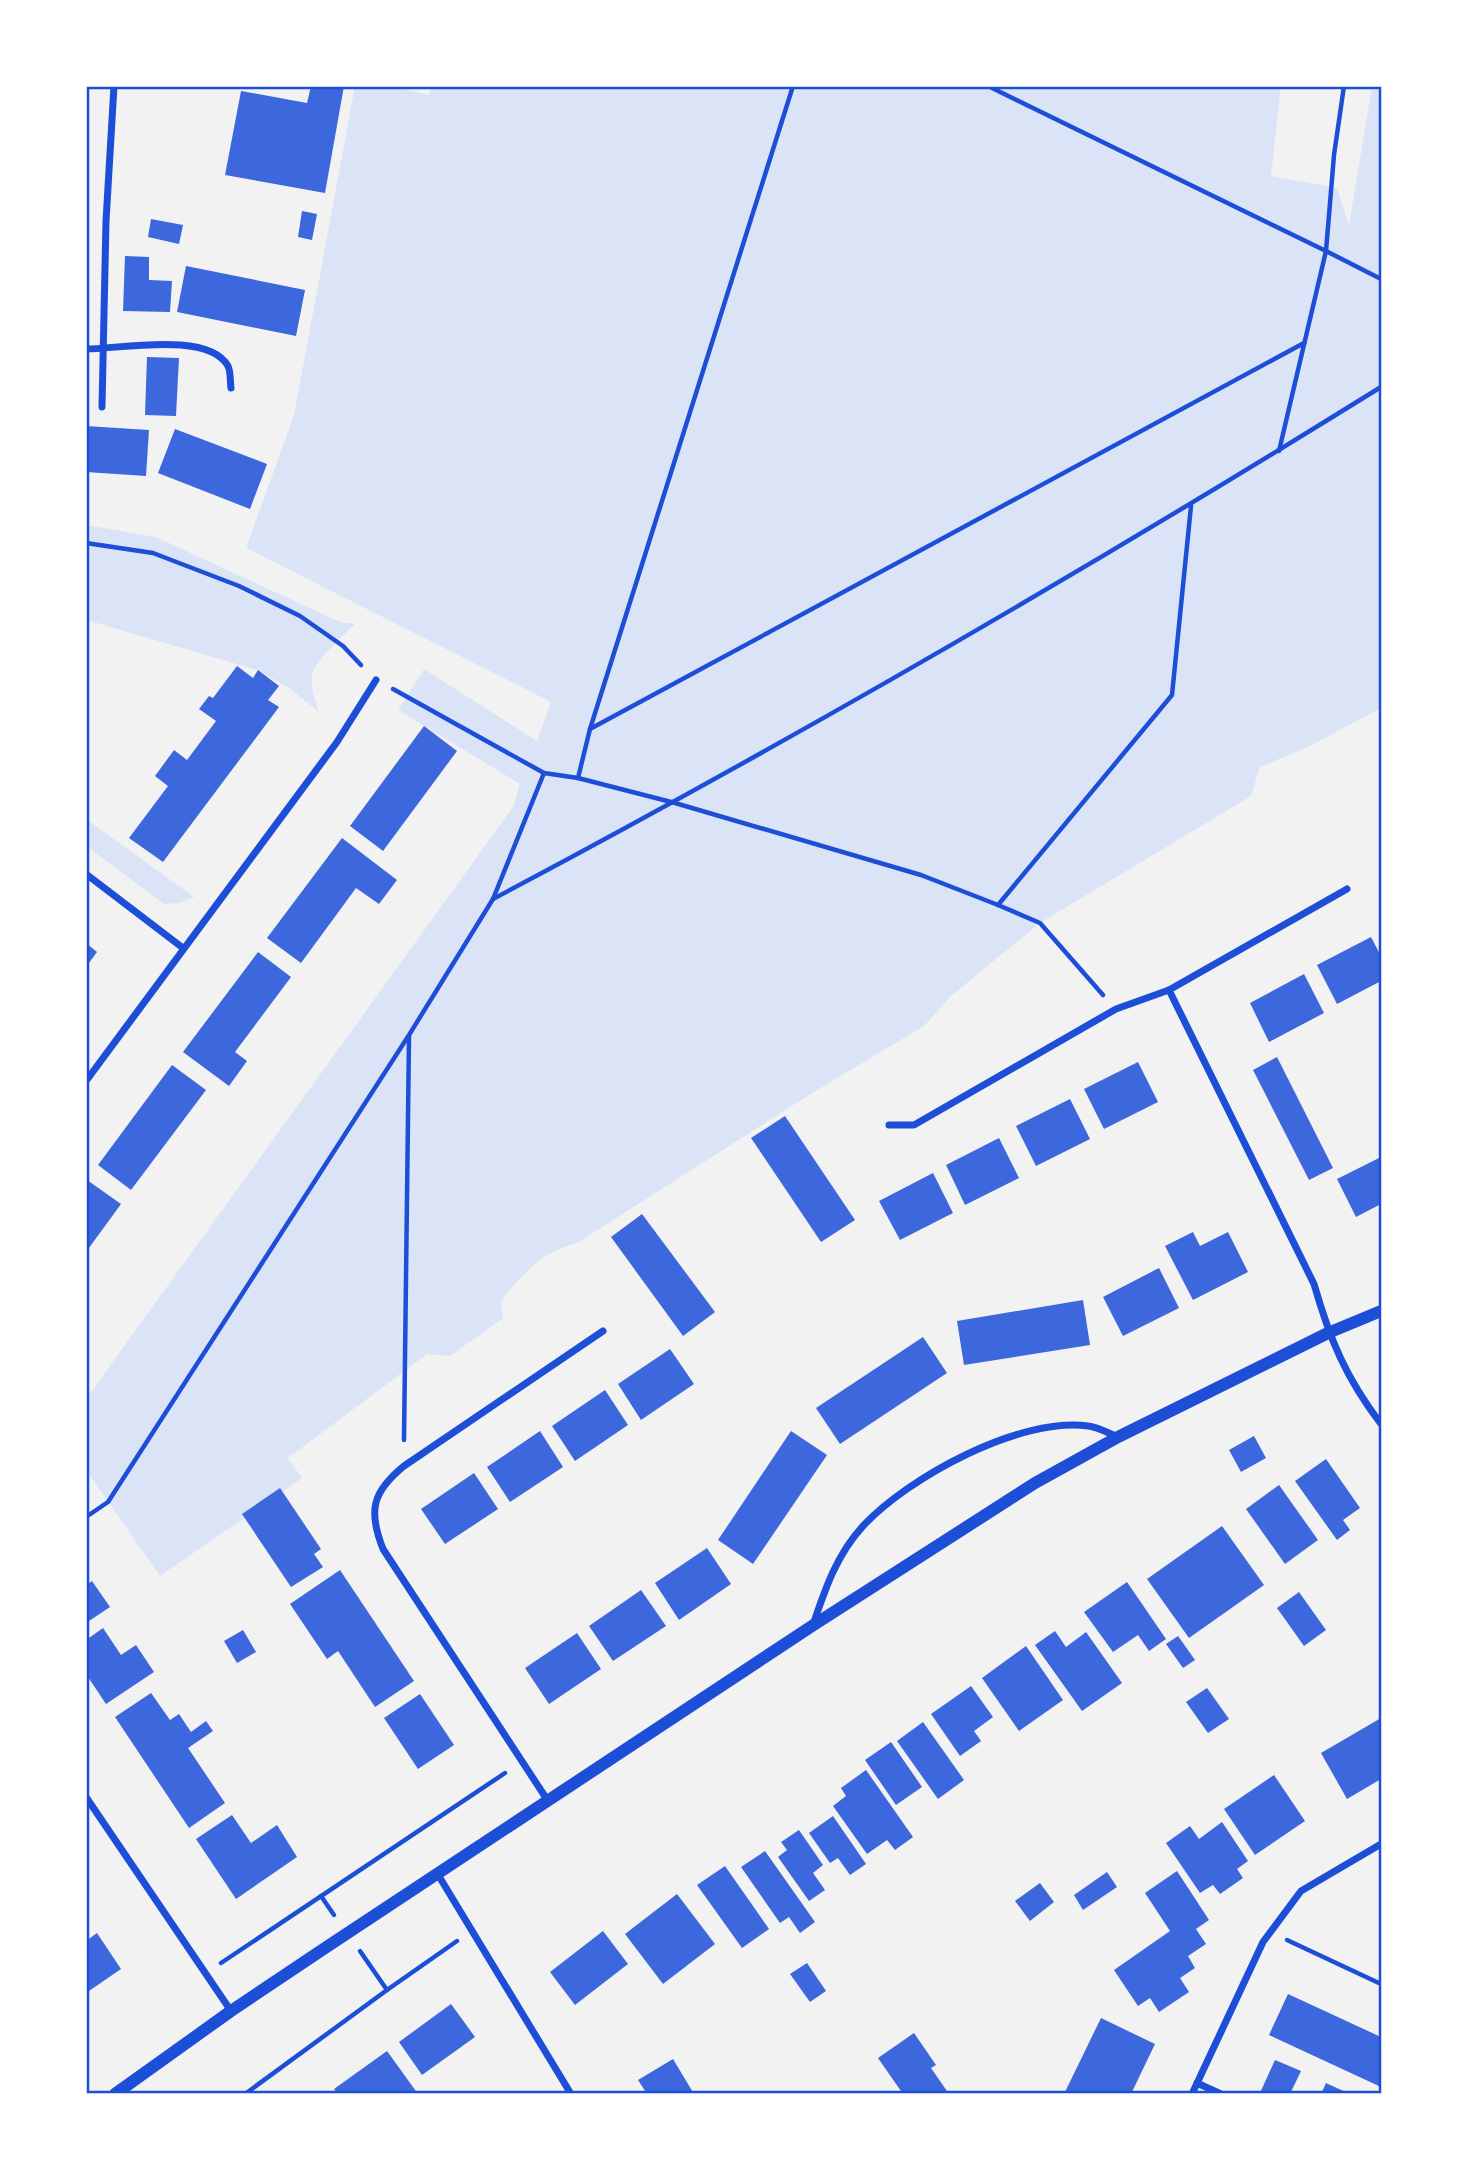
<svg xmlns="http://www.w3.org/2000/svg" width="1467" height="2180" viewBox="0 0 1467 2180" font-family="Overpass,sans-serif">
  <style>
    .green { fill: #dbe4f7 }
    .building { fill: #3d67dc }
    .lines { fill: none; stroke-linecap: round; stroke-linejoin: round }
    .path { stroke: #1d4ed8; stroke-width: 4.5 }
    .minor { stroke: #1d4ed8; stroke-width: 7 }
    .tertiary { stroke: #1d4ed8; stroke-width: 12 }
    .neatline { fill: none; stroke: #1d4ed8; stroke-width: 2.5 }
  </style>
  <rect width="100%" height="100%" fill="#f2f2f2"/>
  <!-- green -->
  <g class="green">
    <path d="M 355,86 L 392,86 L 429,95 L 432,86 L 1281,86 L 1271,176 L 1337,188 L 1349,225 L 1372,86 L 1381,86 L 1381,708 L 1308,747 L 1260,767 L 1251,796 L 1040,923 L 951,996 L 924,1026 L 817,1090 L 577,1243 C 540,1253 525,1272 501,1301 L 503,1318 L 450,1356 L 427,1354 L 288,1458 L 302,1478 L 160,1576 L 86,1470 L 86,1399 L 513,807 L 520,784 L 398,710 L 424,669 L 537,741 L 551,702 L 246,548 L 294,415 Z"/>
    <path d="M 86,525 L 156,537 L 340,622 L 355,624 C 344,635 318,658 313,672 C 309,684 315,701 319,712 L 289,688 L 257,670 L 90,621 L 86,628 Z"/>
    <path d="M 86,819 L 194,897 L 179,903 L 164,904 L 86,846 Z"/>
  </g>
  <!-- building -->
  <g class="building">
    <path d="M 311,86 L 344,86 L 325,193 L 225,175 L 241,91 L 307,103 Z"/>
    <path d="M 302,211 L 317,214 L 312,240 L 298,237 Z"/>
    <path d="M 151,219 L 183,225 L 179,244 L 148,237 Z"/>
    <path d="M 125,256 L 149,257 L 149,280 L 172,281 L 170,312 L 123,311 Z"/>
    <path d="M 186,266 L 305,290 L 296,336 L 177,312 Z"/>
    <path d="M 147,357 L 179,358 L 176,416 L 145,415 Z"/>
    <path d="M 86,426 L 149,430 L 146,476 L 86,472 Z"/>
    <path d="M 175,429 L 267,464 L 250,509 L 158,473 Z"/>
    <path d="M 237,666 L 253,678 L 258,670 L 279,686 L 268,700 L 279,707 L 163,862 L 129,838 L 168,786 L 155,776 L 174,750 L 187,760 L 216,721 L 199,709 L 209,696 L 213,698 Z"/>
    <path d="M 424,726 L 457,751 L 383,851 L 350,826 Z"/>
    <path d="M 342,838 L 397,880 L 379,904 L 356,888 L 301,963 L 267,938 Z"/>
    <path d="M 1371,937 L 1381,956 L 1381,981 L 1337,1004 L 1317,965 Z"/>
    <path d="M 86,943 L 97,952 L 86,967 Z"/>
    <path d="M 258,952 L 291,977 L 235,1052 L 247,1061 L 229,1086 L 183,1052 Z"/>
    <path d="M 1304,974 L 1324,1013 L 1269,1042 L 1250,1003 Z"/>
    <path d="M 1277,1057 L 1333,1168 L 1309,1180 L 1253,1070 Z"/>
    <path d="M 1138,1062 L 1158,1102 L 1104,1129 L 1084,1089 Z"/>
    <path d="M 172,1065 L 206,1090 L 131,1190 L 98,1165 Z"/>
    <path d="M 1070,1099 L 1090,1139 L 1036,1166 L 1016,1126 Z"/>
    <path d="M 785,1116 L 855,1220 L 821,1242 L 751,1138 Z"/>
    <path d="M 999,1138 L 1019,1178 L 965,1205 L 946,1165 Z"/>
    <path d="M 1381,1157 L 1381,1204 L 1356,1217 L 1337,1179 Z"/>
    <path d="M 933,1173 L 953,1213 L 900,1240 L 879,1201 Z"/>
    <path d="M 87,1180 L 121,1204 L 86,1252 L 86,1182 Z"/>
    <path d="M 642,1214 L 715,1312 L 683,1336 L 611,1237 Z"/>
    <path d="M 1193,1232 L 1200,1246 L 1228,1232 L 1248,1272 L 1193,1300 L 1165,1246 Z"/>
    <path d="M 1159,1268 L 1179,1308 L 1123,1336 L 1103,1297 Z"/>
    <path d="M 1083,1300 L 1090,1345 L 964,1365 L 957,1321 Z"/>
    <path d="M 923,1337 L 947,1373 L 840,1444 L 816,1408 Z"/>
    <path d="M 670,1349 L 694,1384 L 641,1420 L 618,1384 Z"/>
    <path d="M 605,1390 L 628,1425 L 575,1461 L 552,1426 Z"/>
    <path d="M 540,1431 L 563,1467 L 510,1502 L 487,1467 Z"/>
    <path d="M 791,1431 L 827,1455 L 753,1564 L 718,1540 Z"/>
    <path d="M 1254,1436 L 1266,1458 L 1241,1472 L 1229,1450 Z"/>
    <path d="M 1326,1459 L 1360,1508 L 1343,1520 L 1350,1530 L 1337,1540 L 1295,1481 Z"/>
    <path d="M 474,1473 L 498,1509 L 445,1544 L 421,1509 Z"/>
    <path d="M 1279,1485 L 1318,1540 L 1285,1564 L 1246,1509 Z"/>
    <path d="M 280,1488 L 321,1549 L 314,1554 L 323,1567 L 291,1587 L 242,1514 Z"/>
    <path d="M 1222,1526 L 1264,1585 L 1189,1638 L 1147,1579 Z"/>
    <path d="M 707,1548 L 731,1584 L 679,1620 L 655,1583 Z"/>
    <path d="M 340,1570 L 414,1681 L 375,1707 L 338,1651 L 327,1659 L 290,1604 Z"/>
    <path d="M 92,1581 L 110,1607 L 86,1623 L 86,1585 Z"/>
    <path d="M 1127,1582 L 1166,1639 L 1149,1651 L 1138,1635 L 1113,1652 L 1084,1612 Z"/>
    <path d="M 641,1590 L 666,1626 L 613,1661 L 589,1626 Z"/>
    <path d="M 1299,1592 L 1326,1630 L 1304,1646 L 1277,1608 Z"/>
    <path d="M 103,1628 L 121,1655 L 136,1645 L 154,1672 L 106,1704 L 86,1674 L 86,1640 Z"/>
    <path d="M 243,1630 L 256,1652 L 237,1663 L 224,1641 Z"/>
    <path d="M 1055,1631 L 1066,1647 L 1086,1632 L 1122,1683 L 1082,1711 L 1035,1645 Z"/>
    <path d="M 577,1633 L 601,1669 L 549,1704 L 525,1668 Z"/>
    <path d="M 1178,1636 L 1195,1660 L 1183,1668 L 1166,1644 Z"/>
    <path d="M 1026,1646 L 1063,1700 L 1019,1731 L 982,1678 Z"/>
    <path d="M 971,1686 L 993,1717 L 974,1731 L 981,1741 L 960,1756 L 931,1714 Z"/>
    <path d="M 1207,1688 L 1229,1719 L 1208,1733 L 1186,1702 Z"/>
    <path d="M 151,1693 L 170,1720 L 179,1714 L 191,1732 L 206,1721 L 213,1731 L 188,1748 L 225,1803 L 189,1828 L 115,1717 Z"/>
    <path d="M 420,1694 L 454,1745 L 418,1769 L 384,1718 Z"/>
    <path d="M 1381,1718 L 1381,1779 L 1347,1799 L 1321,1753 Z"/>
    <path d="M 923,1722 L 964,1780 L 938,1799 L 897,1741 Z"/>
    <path d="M 891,1742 L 922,1787 L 896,1805 L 865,1760 Z"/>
    <path d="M 866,1770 L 913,1837 L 895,1850 L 887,1840 L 867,1854 L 833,1806 L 846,1796 L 841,1788 Z"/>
    <path d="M 1274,1775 L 1305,1821 L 1255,1855 L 1224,1809 Z"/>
    <path d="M 232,1815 L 251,1843 L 277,1825 L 297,1857 L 236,1899 L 196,1839 Z"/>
    <path d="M 833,1816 L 866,1864 L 850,1875 L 838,1858 L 830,1863 L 809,1833 Z"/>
    <path d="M 1222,1822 L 1248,1861 L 1237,1869 L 1243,1878 L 1220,1894 L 1213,1885 L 1200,1893 L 1166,1843 L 1190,1826 L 1199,1839 Z"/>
    <path d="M 799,1830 L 823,1865 L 813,1873 L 825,1890 L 809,1901 L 778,1857 L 787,1850 L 781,1842 Z"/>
    <path d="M 765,1851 L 815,1922 L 800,1933 L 789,1917 L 780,1923 L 741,1867 Z"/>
    <path d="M 725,1866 L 769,1929 L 742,1948 L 697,1885 Z"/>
    <path d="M 1177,1871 L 1209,1920 L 1196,1929 L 1206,1944 L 1188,1956 L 1195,1968 L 1180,1978 L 1189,1992 L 1159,2012 L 1150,1998 L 1138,2006 L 1114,1970 L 1170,1931 L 1145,1893 Z"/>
    <path d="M 1107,1872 L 1117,1887 L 1083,1910 L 1074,1895 Z"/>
    <path d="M 1040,1883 L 1054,1902 L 1030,1921 L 1015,1901 Z"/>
    <path d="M 677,1894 L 715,1944 L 663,1984 L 625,1934 Z"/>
    <path d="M 603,1931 L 628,1964 L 575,2005 L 550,1972 Z"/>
    <path d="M 97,1933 L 121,1969 L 86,1993 L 86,1941 Z"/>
    <path d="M 807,1963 L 826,1991 L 810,2002 L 790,1974 Z"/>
    <path d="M 1288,1994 L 1381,2037 L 1381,2087 L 1269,2035 Z"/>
    <path d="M 451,2004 L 475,2037 L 422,2075 L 399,2042 Z"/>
    <path d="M 1101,2018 L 1155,2044 L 1131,2094 L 1064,2094 Z"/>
    <path d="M 914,2033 L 936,2065 L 931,2068 L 949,2094 L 903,2094 L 878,2058 Z"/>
    <path d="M 387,2051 L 418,2094 L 338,2094 L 334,2089 Z"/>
    <path d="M 673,2059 L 694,2094 L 647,2094 L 638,2080 Z"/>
    <path d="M 1275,2060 L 1301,2071 L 1290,2094 L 1260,2093 Z"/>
    <path d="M 1326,2083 L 1339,2089 L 1351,2094 L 1321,2094 Z"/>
  </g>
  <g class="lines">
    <!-- path -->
    <g class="path">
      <path d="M 988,86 L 1326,251 L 1279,451"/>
      <path d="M 1344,86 L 1334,155 L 1326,251 L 1381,279"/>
      <path d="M 86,543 L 153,553 L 239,586 L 300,616 L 343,646 L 361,665"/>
      <path d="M 393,689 L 544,773 L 578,778 L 590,729 L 793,86"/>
      <path d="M 590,729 L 1304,343"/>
      <path d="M 578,778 L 675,803 L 921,875 L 998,905 L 1040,923 L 1103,995"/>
      <path d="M 493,899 C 795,739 1091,567 1381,387"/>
      <path d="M 998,905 L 1172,695 L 1191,506"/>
      <path d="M 404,1440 L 409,1036"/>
      <path d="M 86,1517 L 108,1502 L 409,1035 L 493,899 L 544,773"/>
      <path d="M 321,1896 L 334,1915"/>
      <path d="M 1287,1940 L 1381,1984"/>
      <path d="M 360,1951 L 387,1990"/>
      <path d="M 221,1963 L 505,1773"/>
      <path d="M 245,2094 L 387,1990 L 457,1941"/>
    </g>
    <!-- minor -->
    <g class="minor">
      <path d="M 86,349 C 120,349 208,331 228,366 C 231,372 230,382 231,388"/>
      <path d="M 102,407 L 106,221 L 114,86"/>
      <path d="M 86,874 L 183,948"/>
      <path d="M 1169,990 L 1314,1284 C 1330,1340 1346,1378 1381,1424"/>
      <path d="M 86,1081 L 337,742 L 376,680"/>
      <path d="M 889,1125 L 914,1125 L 1116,1009 L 1169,990 L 1347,889"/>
      <path d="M 813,1625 C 825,1589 837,1554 863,1526 C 909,1477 1019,1417 1088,1426 C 1098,1427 1108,1433 1118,1437"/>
      <path d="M 86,1797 L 231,2011"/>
      <path d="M 548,1801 L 383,1549 C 368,1511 372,1492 404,1466 L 603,1331"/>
      <path d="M 437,1873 L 571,2094"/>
      <path d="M 1197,2083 L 1221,2094"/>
      <path d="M 1192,2094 L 1263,1942 L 1301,1891 L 1381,1844"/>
    </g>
    <!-- tertiary -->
    <path class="tertiary" d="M 115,2094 L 231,2011 L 325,1948 L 812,1626 L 1035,1483 L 1118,1437 L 1328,1333 L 1381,1311"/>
  </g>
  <!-- border -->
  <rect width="1467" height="2180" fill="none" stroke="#ffffff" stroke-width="175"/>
  <rect x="88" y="88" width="1292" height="2004" class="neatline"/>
</svg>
